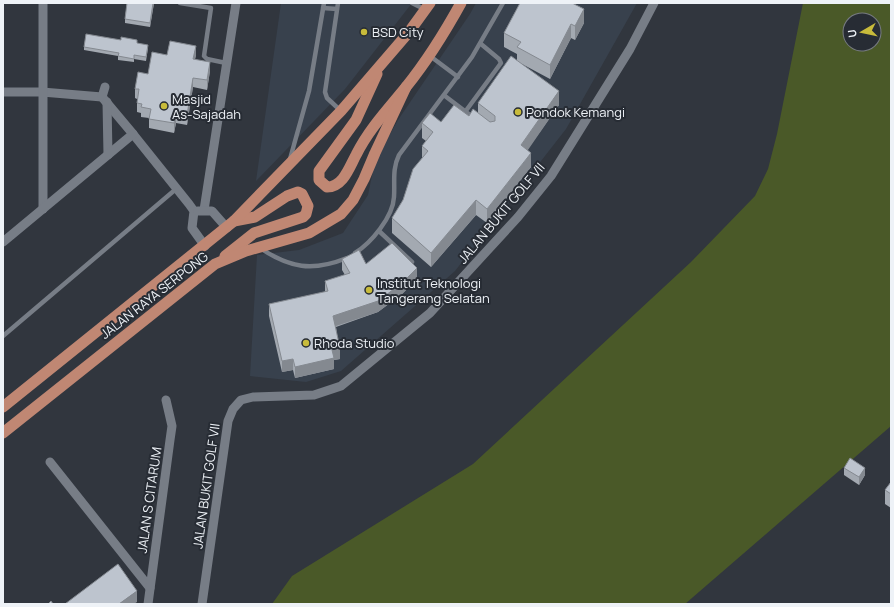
<svg xmlns="http://www.w3.org/2000/svg" width="894" height="607" viewBox="0 0 894 607" font-family="Manrope,sans-serif">
  <style>
    .built { fill: #38414d }
    .green { fill: #4a5928; fill-rule: evenodd }
    .lines { fill: none; stroke-linecap: round; stroke-linejoin: round }
    .service { stroke: #777d86; stroke-width: 4.5 }
    .minor { stroke: #777d86; stroke-width: 9 }
    .primary { stroke: #c08773; stroke-width: 11 }
    .wall { fill: #a3a9b1 }
    .shaded-wall { fill: #848990 }
    .building { fill: #bdc4ce; stroke: #848990 }
    .poi-dot { fill: #c8bb3b; stroke: #272c34; stroke-width: 1.5 }
    .labels { text-anchor: middle; stroke-width: 4; stroke-linejoin: round; paint-order: stroke }
    .poi-label { font-size: 13px; fill: #eef2f7; stroke: #272c34; text-anchor: start }
    .street-label { font-size: 13px; fill: #eef2f7; stroke: #272c34 }
  </style>
  <rect width="100%" height="100%" fill="#31363e"/>
  <!-- built -->
  <g class="built">
    <path d="M 281,3 L 412,3 L 345,89 L 256,181 Z"/>
    <path d="M 476,3 L 637,3 L 566,129 L 455,271 L 341,371 L 306,382 L 250,376 L 257,255 L 299,250 L 343,233 L 368,195 L 375,161 L 398,120 L 470,14 Z"/>
  </g>
  <!-- green -->
  <path class="green" d="M 803,3 L 891,3 L 891,426 L 685,604 L 272,604 L 292,576 L 473,464 L 691,262 L 755,196 L 768,169 L 777,134 ZM 850,20 L 874,20 L 874,44 L 850,44 Z"/>
  <g class="lines">
    <!-- service -->
    <g class="service">
      <path d="M 180,3 L 211,8 L 204,56 L 207,59 L 226,63"/>
      <path d="M 338,3 L 325,92 L 327,98 L 341,111"/>
      <path d="M 412,3 L 424,9"/>
      <path d="M 323,8 L 337,9"/>
      <path d="M 430,56 L 458,77"/>
      <path d="M 445,96 L 474,118"/>
      <path d="M 465,112 L 501,63 L 499,59 L 481,44"/>
      <path d="M 290,159 L 309,91 L 324,3"/>
      <path d="M 379,231 L 412,262"/>
      <path d="M 260,248 C 290,268 312,272 347,258"/>
      <path d="M 355,253 C 371,243 393,217 394,197 C 395,182 392,169 399,155 L 472,57 L 503,3"/>
      <path d="M 3,336 L 176,189"/>
    </g>
    <!-- minor -->
    <g class="minor">
      <path d="M 3,92 L 42,92 L 102,97"/>
      <path d="M 102,97 L 133,134 L 189,204 L 194,211 L 192,228 L 205,246"/>
      <path d="M 102,97 L 105,87"/>
      <path d="M 107,102 L 108,155"/>
      <path d="M 43,209 L 43,3"/>
      <path d="M 204,210 L 236,3"/>
      <path d="M 198,211 L 212,211 L 227,228"/>
      <path d="M 3,242 L 133,134"/>
      <path d="M 50,462 L 150,588"/>
      <path d="M 148,604 L 170,440 L 172,426 L 166,400"/>
      <path d="M 202,604 L 228,421 L 233,409 L 241,400 L 253,397 L 314,395 L 341,386 L 430,313 L 518,217 L 551,176 L 630,49 L 654,3"/>
    </g>
    <!-- primary -->
    <g class="primary">
      <path d="M 377,74 L 356,120 L 319,171 L 319,180 L 327,187 C 343,187 349,168 356,155 C 369,129 388,109 406,87 C 427,61 445,32 461,3"/>
      <path d="M 225,256 L 254,233 L 303,217 L 306,214 L 308,206 L 302,194 L 298,192 L 287,196 L 255,217 L 234,221"/>
      <path d="M 3,407 L 234,221 L 341,111 L 409,32 L 430,3"/>
      <path d="M 3,433 L 215,264 L 246,251 L 309,233 L 341,214 L 353,200 L 364,179 L 375,153 L 406,87"/>
    </g>
  </g>
  <!-- wall -->
  <g class="wall">
    <path d="M 127,3 L 154,3 L 150,27 L 125,23 L 125,19 Z"/>
    <path d="M 520,3 L 584,23 L 575,40 L 571,38 L 550,79 L 522,64 L 559,105 L 527,150 L 531,167 L 487,223 L 476,215 L 431,267 L 392,233 L 392,218 L 403,200 L 422,158 L 422,146 L 426,141 L 422,138 L 422,123 L 441,122 L 469,116 L 478,112 L 478,103 L 517,61 L 517,54 L 504,47 L 504,33 Z"/>
    <path d="M 137,43 L 148,48 L 146,61 L 134,59 L 134,62 L 118,60 L 118,56 L 84,50 L 84,47 Z"/>
    <path d="M 167,55 L 196,55 L 195,59 L 210,71 L 207,90 L 193,87 L 187,125 L 176,123 L 174,133 L 149,128 L 149,118 L 141,117 L 141,113 L 137,112 L 137,99 L 135,98 L 135,89 Z"/>
    <path d="M 342,259 L 366,264 L 417,279 L 402,294 L 378,312 L 336,327 L 340,359 L 334,360 L 334,369 L 295,378 L 293,370 L 282,372 L 269,316 L 269,304 L 325,292 L 325,281 L 345,275 L 342,270 Z"/>
    <path d="M 844,468 L 865,475 L 859,485 L 844,475 Z"/>
    <path d="M 891,482 L 891,508 L 885,504 L 885,490 Z"/>
  </g>
  <!-- shaded-wall -->
  <g class="shaded-wall">
    <path d="M 153,3 L 154,3 L 150,27 L 150,23 Z"/>
    <path d="M 584,9 L 584,23 L 575,40 L 575,26 Z"/>
    <path d="M 571,24 L 571,38 L 550,79 L 550,65 Z"/>
    <path d="M 196,46 L 196,55 L 193,68 L 193,59 Z"/>
    <path d="M 210,62 L 210,71 L 207,90 L 207,80 Z"/>
    <path d="M 193,78 L 193,87 L 187,125 L 187,115 Z"/>
    <path d="M 559,91 L 559,105 L 521,160 L 521,145 Z"/>
    <path d="M 176,113 L 176,123 L 174,133 L 174,123 Z"/>
    <path d="M 531,153 L 531,167 L 487,223 L 487,209 Z"/>
    <path d="M 476,200 L 476,215 L 431,267 L 431,253 Z"/>
    <path d="M 417,268 L 417,279 L 402,294 L 378,312 L 333,327 L 333,316 Z"/>
    <path d="M 340,348 L 340,359 L 334,360 L 334,369 L 295,378 L 295,367 L 332,350 Z"/>
    <path d="M 293,359 L 293,370 L 282,372 L 282,361 Z"/>
    <path d="M 865,468 L 865,475 L 859,485 L 859,477 Z"/>
    <path d="M 137,591 L 137,602 L 134,604 L 119,604 Z"/>
  </g>
  <!-- building -->
  <g class="building">
    <path d="M 127,3 L 153,3 L 150,23 L 125,19 Z"/>
    <path d="M 520,3 L 572,3 L 584,9 L 575,26 L 571,24 L 550,65 L 517,47 L 521,42 L 504,33 Z"/>
    <path d="M 86,34 L 121,40 L 121,37 L 137,40 L 137,43 L 148,45 L 146,57 L 134,55 L 134,59 L 118,56 L 119,53 L 84,47 Z"/>
    <path d="M 170,41 L 196,46 L 193,59 L 210,62 L 207,80 L 193,78 L 187,115 L 176,113 L 174,123 L 149,119 L 151,109 L 141,107 L 142,104 L 137,103 L 139,89 L 135,89 L 138,72 L 148,74 L 152,52 L 167,55 Z"/>
    <path d="M 511,56 L 559,91 L 521,145 L 531,153 L 487,209 L 476,200 L 431,253 L 392,218 L 403,200 L 413,169 L 428,151 L 422,146 L 433,132 L 422,123 L 430,113 L 441,122 L 454,105 L 469,116 L 473,109 L 490,122 L 495,121 L 495,116 L 478,103 Z"/>
    <path d="M 392,243 L 417,268 L 402,283 L 378,301 L 333,316 L 340,348 L 332,350 L 334,358 L 295,367 L 293,359 L 282,361 L 269,304 L 328,291 L 325,281 L 350,273 L 342,259 L 359,250 L 366,264 Z"/>
    <path d="M 850,458 L 865,468 L 859,477 L 844,468 Z"/>
    <path d="M 891,482 L 891,494 L 885,490 Z"/>
    <path d="M 118,564 L 137,591 L 119,604 L 65,604 Z"/>
    <path d="M 51,601 L 53,604 L 48,604 Z"/>
  </g>
  <!-- markers -->
  <g class="poi-dot">
    <circle cx="364" cy="32" r="4"/>
    <circle cx="164" cy="106" r="4"/>
    <circle cx="518" cy="112" r="4"/>
    <circle cx="369" cy="290" r="4"/>
    <circle cx="306" cy="343" r="4"/>
  </g>
  <g class="labels">
    <!-- poi labels -->
    <g class="poi-label">
      <text x="372" y="37">BSD City</text>
      <text x="172" y="104">Masjid<tspan x="172" dy="15">As-Sajadah</tspan></text>
      <text x="526" y="117">Pondok Kemangi</text>
      <text x="377" y="288">Institut Teknologi<tspan x="377" dy="15">Tangerang Selatan</tspan></text>
      <text x="314" y="348">Rhoda Studio</text>
    </g>
    <!-- street labels -->
    <g class="street-label">
      <text transform="translate(501 213) rotate(-50)" y="5">JALAN BUKIT GOLF VII</text>
      <text transform="translate(154 295) rotate(-38)" y="5">JALAN RAYA SERPONG</text>
      <text transform="translate(206 486) rotate(-82)" y="5">JALAN BUKIT GOLF VII</text>
      <text transform="translate(149 500) rotate(-82)" y="5">JALAN S CITARUM</text>
    </g>
  </g>
  <!-- border -->
  <rect width="894" height="607" fill="none" stroke="#eef2f7" stroke-width="8"/>
  <!-- north arrow -->
  <g transform="translate(862 32) rotate(261)"><circle r="19" fill="#272c34" stroke="#777b82"/>
  <path d="M0-3L7 15L0 10L-7 15Z" fill="#c8bb3b"/>
  <text y="-6" font-size="11" font-weight="bold" text-anchor="middle" fill="#eef2f7">U</text>
  </g>
</svg>
